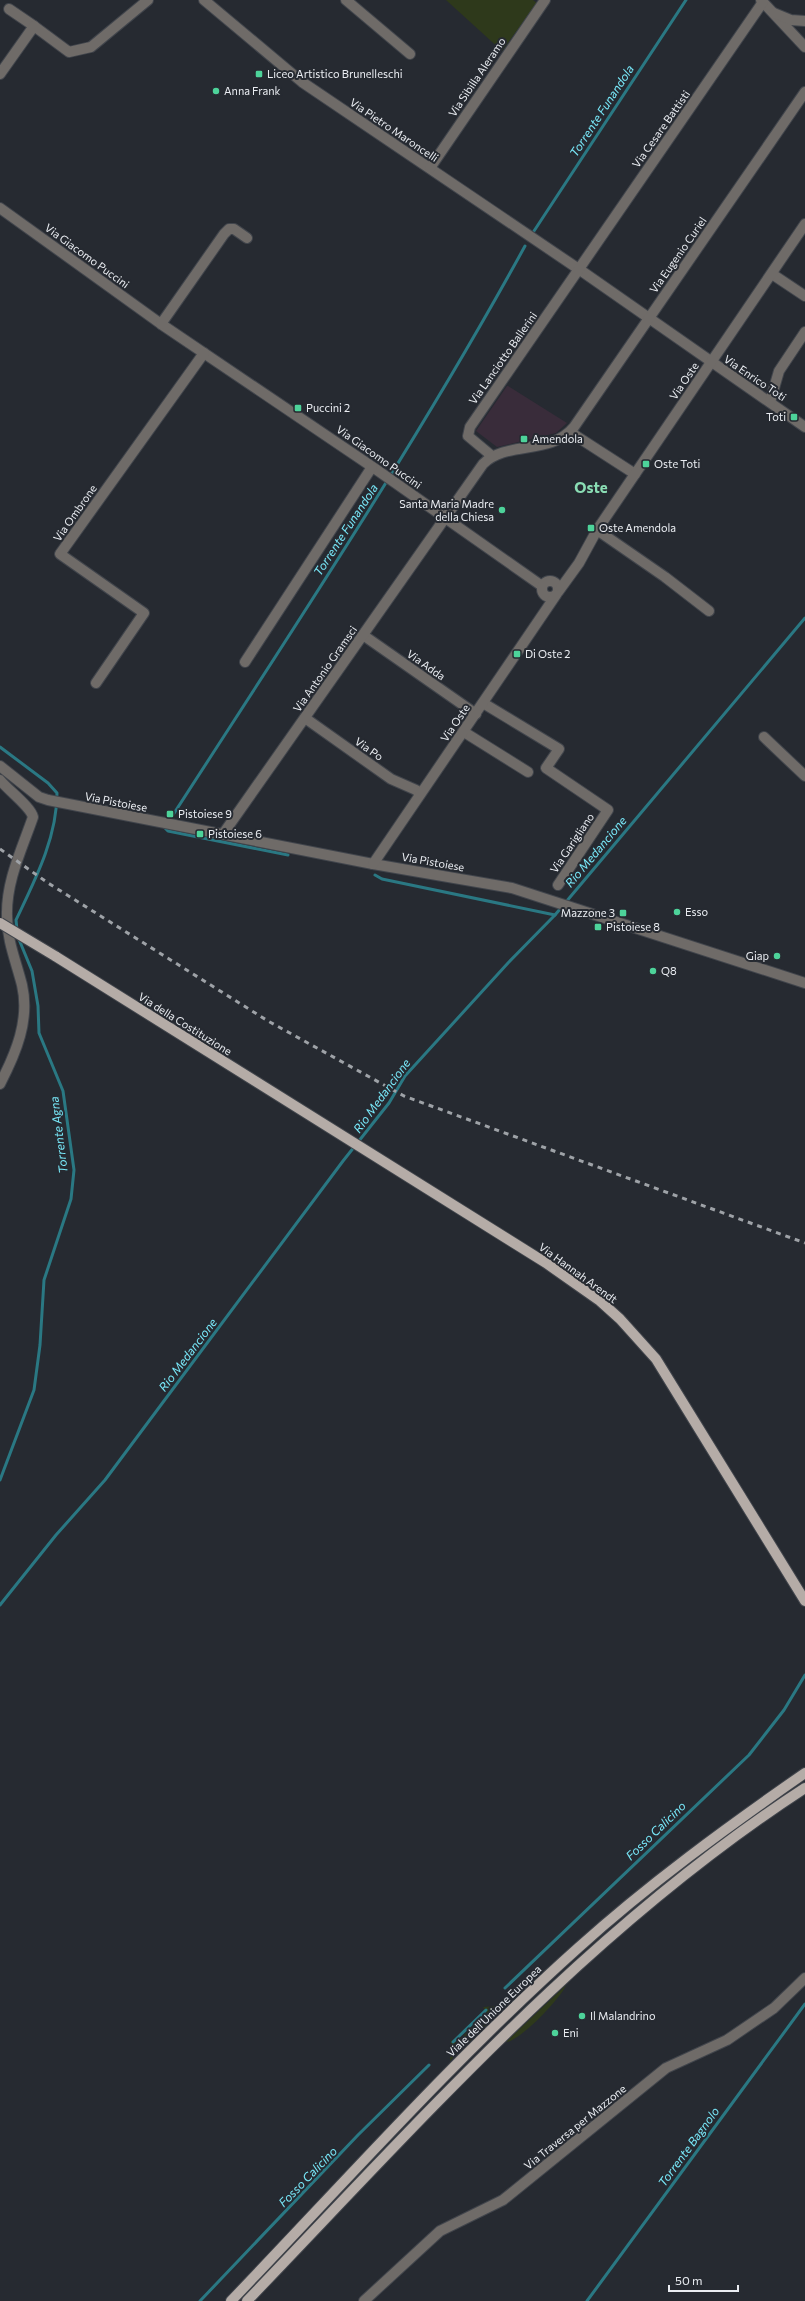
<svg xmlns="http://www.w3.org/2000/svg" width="805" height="2301" viewBox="0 0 805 2301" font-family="Commissioner,sans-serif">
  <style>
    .education { fill: #392c3a }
    .green { fill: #2e391b }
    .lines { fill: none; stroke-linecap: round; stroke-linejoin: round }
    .stream { stroke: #2a7883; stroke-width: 3 }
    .minor-casing { stroke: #41454c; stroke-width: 12 }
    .major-casing { stroke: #41454c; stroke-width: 12 }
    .minor { stroke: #6f6b68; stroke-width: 10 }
    .major { stroke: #b5aca7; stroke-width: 10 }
    .rail { stroke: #9ea2a7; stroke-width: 3; stroke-dasharray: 5 5; stroke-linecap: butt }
    .major-bridge-casing { stroke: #41454c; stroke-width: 12; stroke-linecap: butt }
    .major-bridge { stroke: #b5aca7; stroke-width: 10 }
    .poi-dot { fill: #4dd39a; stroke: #262a31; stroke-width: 1.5 }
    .labels { text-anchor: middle; stroke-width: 4; stroke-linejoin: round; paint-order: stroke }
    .poi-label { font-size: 11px; fill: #eaedf2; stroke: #262a31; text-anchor: start }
    .street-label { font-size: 11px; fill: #eaedf2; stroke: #262a31 }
    .water-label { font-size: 12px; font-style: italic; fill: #79eafb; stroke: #262a31 }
    .district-label { font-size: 15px; font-weight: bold; fill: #8addb4; stroke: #262a31 }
  </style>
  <rect width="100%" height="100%" fill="#262a31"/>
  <!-- education -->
  <path class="education" d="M 507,386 L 508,386 L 567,423 L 556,433 L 497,447 L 476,431 Z"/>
  <!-- green -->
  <g class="green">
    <path d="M 446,0 L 533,0 L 537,3 L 502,51 Z"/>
    <path d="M 566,1985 C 562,1997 519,2042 506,2042 Z"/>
    <path d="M 498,2006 L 502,2009 L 450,2061 L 451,2040 L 456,2043 L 487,2013 L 483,2007 Z"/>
  </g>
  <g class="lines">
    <!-- stream -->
    <g class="stream">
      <path d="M 534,231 L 686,0"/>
      <path d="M 0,747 L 48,783 L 57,793 C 57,838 35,880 16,920 L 17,930"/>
      <path d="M 171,818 C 293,629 417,443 525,246"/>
      <path d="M 165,828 L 168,831 L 288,855"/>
      <path d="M 375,875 L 382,879 L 555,915"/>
      <path d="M 0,1480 L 34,1390 L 40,1345 L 44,1280 L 71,1199 L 74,1170 L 63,1091 L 39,1033 L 38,1006 L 32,971 L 18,937"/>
      <path d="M 0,1605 L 56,1535 L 105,1480 L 343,1161 L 389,1103 L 405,1076 L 508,963 L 555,915 L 805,618"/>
      <path d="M 505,1988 L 749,1755 L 784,1710 L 805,1675"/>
      <path d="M 453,2042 L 486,2010"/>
      <path d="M 200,2301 L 358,2135 L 429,2065"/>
      <path d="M 587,2301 L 805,2004"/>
    </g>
    <defs>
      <g id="minor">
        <path d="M 204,0 L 302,82 L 583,272 L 805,427"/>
        <path d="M 346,0 L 410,54"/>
        <path d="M 761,0 L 805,47"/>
        <path d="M 9,9 L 34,26"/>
        <path d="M 774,13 L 791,20 L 805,21"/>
        <path d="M 0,74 L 34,26 L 69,52 L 91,47 L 148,0"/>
        <path d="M 430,168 L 545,0"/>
        <path d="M 0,208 L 161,324 L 377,470 L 542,586"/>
        <path d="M 772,274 L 805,296"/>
        <path d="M 161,324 L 224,234 L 229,229 L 234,229 L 247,238"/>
        <path d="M 770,402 L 779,371 L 805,332"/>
        <path d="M 570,432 L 635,474"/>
        <path d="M 492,456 L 468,436 L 470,427 L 763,2"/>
        <path d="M 597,530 L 665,577 L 709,611"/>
        <circle cx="550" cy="589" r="8"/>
        <path d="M 558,592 L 579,563 L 597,530 L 805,224"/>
        <path d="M 363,635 L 476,714"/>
        <path d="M 245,662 L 372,467"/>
        <path d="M 96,683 L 144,613 L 60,554 L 204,353"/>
        <path d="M 483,703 L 559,749 L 546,768 L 608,810 L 558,885"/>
        <path d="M 305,718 L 391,779 L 416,790 L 420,794"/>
        <path d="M 464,732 L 528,772"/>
        <path d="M 764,737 L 805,776"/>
        <path d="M 0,766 L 39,797 L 48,800 L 373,864 L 512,888 L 805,983"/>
        <path d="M 0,780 C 8,790 31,807 33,817 C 22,849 6,881 7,916 C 7,941 16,961 22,985 C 30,1020 16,1053 0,1084"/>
        <path d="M 223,834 L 483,464 C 507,440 550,456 574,427 L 805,92"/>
        <path d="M 373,864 L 556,595"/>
        <path d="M 364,2301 L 440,2231 L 503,2200 L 666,2068 L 727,2040 L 774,2008 L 805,1978"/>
      </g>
      <g id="major">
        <path d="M 55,956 L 546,1263 L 600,1301 L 620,1319 L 656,1359 L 805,1601"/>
        <path d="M 231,2301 C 345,2182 455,2058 578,1948 C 649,1884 726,1828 805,1773"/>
        <path d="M 247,2301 C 423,2118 591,1927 805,1788"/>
      </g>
    </defs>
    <!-- minor casing -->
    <use href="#minor" class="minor-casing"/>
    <!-- major casing -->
    <use href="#major" class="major-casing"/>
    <!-- minor -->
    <use href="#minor" class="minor"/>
    <!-- major -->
    <use href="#major" class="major"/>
    <!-- rail -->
    <path class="rail" d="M 0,849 L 48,883 L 268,1021 L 404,1096 L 805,1243"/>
    <defs>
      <path id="major-bridge" d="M 0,923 L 55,956"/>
    </defs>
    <!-- major-bridge casing -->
    <use href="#major-bridge" class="major-bridge-casing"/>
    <!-- major-bridge -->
    <use href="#major-bridge" class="major-bridge"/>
  </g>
  <!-- markers -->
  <g class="poi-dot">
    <rect x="255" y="70" width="8" height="8" rx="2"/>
    <circle cx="216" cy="91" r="4"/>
    <rect x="294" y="404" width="8" height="8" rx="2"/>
    <rect x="790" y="413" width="8" height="8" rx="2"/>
    <rect x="520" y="435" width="8" height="8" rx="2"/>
    <rect x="642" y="460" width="8" height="8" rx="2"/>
    <circle cx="502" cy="510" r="4"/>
    <rect x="587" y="524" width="8" height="8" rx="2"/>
    <rect x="513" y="650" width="8" height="8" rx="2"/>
    <rect x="166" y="810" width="8" height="8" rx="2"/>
    <rect x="196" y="830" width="8" height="8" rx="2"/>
    <circle cx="677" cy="912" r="4"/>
    <rect x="619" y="909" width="8" height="8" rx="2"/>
    <rect x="594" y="923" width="8" height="8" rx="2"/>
    <circle cx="777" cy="956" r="4"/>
    <circle cx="653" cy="971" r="4"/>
    <circle cx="582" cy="2016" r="4"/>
    <circle cx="555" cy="2033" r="4"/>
  </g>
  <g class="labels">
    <!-- poi labels -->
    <g class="poi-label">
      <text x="267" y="78">Liceo Artistico Brunelleschi</text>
      <text x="224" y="95">Anna Frank</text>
      <text x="306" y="412">Puccini 2</text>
      <text x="786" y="421" text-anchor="end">Toti</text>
      <text x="532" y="443">Amendola</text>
      <text x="654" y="468">Oste Toti</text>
      <text x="494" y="508" text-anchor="end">Santa Maria Madre<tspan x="494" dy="13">della Chiesa</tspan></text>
      <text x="599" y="532">Oste Amendola</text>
      <text x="525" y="658">Di Oste 2</text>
      <text x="178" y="818">Pistoiese 9</text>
      <text x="208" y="838">Pistoiese 6</text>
      <text x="685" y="916">Esso</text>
      <text x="615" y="917" text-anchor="end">Mazzone 3</text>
      <text x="606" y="931">Pistoiese 8</text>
      <text x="769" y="960" text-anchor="end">Giap</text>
      <text x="661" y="975">Q8</text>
      <text x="590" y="2020">Il Malandrino</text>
      <text x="563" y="2037">Eni</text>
    </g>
    <!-- street labels -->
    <g class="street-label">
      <text transform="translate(477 77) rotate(-56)" y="4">Via Sibilla Aleramo</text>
      <text transform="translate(661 129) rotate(-55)" y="4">Via Cesare Battisti</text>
      <text transform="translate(394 130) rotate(34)" y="4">Via Pietro Maroncelli</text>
      <text transform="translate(678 255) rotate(-55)" y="4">Via Eugenio Curiel</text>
      <text transform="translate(87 256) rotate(36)" y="4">Via Giacomo Puccini</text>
      <text transform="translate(503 358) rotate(-55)" y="4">Via Lanciotto Ballerini</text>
      <text transform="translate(755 378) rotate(34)" y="4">Via Enrico Toti</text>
      <text transform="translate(684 381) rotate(-56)" y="4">Via Oste</text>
      <text transform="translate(379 457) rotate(35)" y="4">Via Giacomo Puccini</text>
      <text transform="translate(75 513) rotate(-55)" y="4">Via Ombrone</text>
      <text transform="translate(426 665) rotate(35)" y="4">Via Adda</text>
      <text transform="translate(325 669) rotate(-55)" y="4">Via Antonio Gramsci</text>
      <text transform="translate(455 723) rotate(-56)" y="4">Via Oste</text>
      <text transform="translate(369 749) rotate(35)" y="4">Via Po</text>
      <text transform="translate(116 802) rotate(11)" y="4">Via Pistoiese</text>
      <text transform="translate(572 843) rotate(-56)" y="4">Via Garigliano</text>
      <text transform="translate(433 862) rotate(10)" y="4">Via Pistoiese</text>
      <text transform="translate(185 1024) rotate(32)" y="4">Via della Costituzione</text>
      <text transform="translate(578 1273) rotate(36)" y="4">Via Hannah Arendt</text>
      <text transform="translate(494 2011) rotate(-44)" y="4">Viale dell'Unione Europea</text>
      <text transform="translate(575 2127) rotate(-39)" y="4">Via Traversa per Mazzone</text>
    </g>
    <!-- water labels -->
    <g class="water-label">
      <text transform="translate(602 111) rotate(-57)" y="4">Torrente Funandola</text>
      <text transform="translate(346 530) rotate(-57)" y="4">Torrente Funandola</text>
      <text transform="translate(596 852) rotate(-50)" y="4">Rio Medancione</text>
      <text transform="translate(382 1096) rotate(-54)" y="4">Rio Medancione</text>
      <text transform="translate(59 1135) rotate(-97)" y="4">Torrente Agna</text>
      <text transform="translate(188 1355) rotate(-53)" y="4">Rio Medancione</text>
      <text transform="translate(656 1831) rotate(-44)" y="4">Fosso Calicino</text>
      <text transform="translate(689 2147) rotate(-54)" y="4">Torrente Bagnolo</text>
      <text transform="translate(308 2177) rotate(-46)" y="4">Fosso Calicino</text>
    </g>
    <!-- district labels -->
    <g class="district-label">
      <text x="591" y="493">Oste</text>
    </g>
  </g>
  <!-- scale -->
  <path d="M669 2285v6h69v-6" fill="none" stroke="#eaedf2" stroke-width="2"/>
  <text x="675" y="2285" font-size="12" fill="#eaedf2" stroke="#262a31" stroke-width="3" paint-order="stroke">50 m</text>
</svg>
